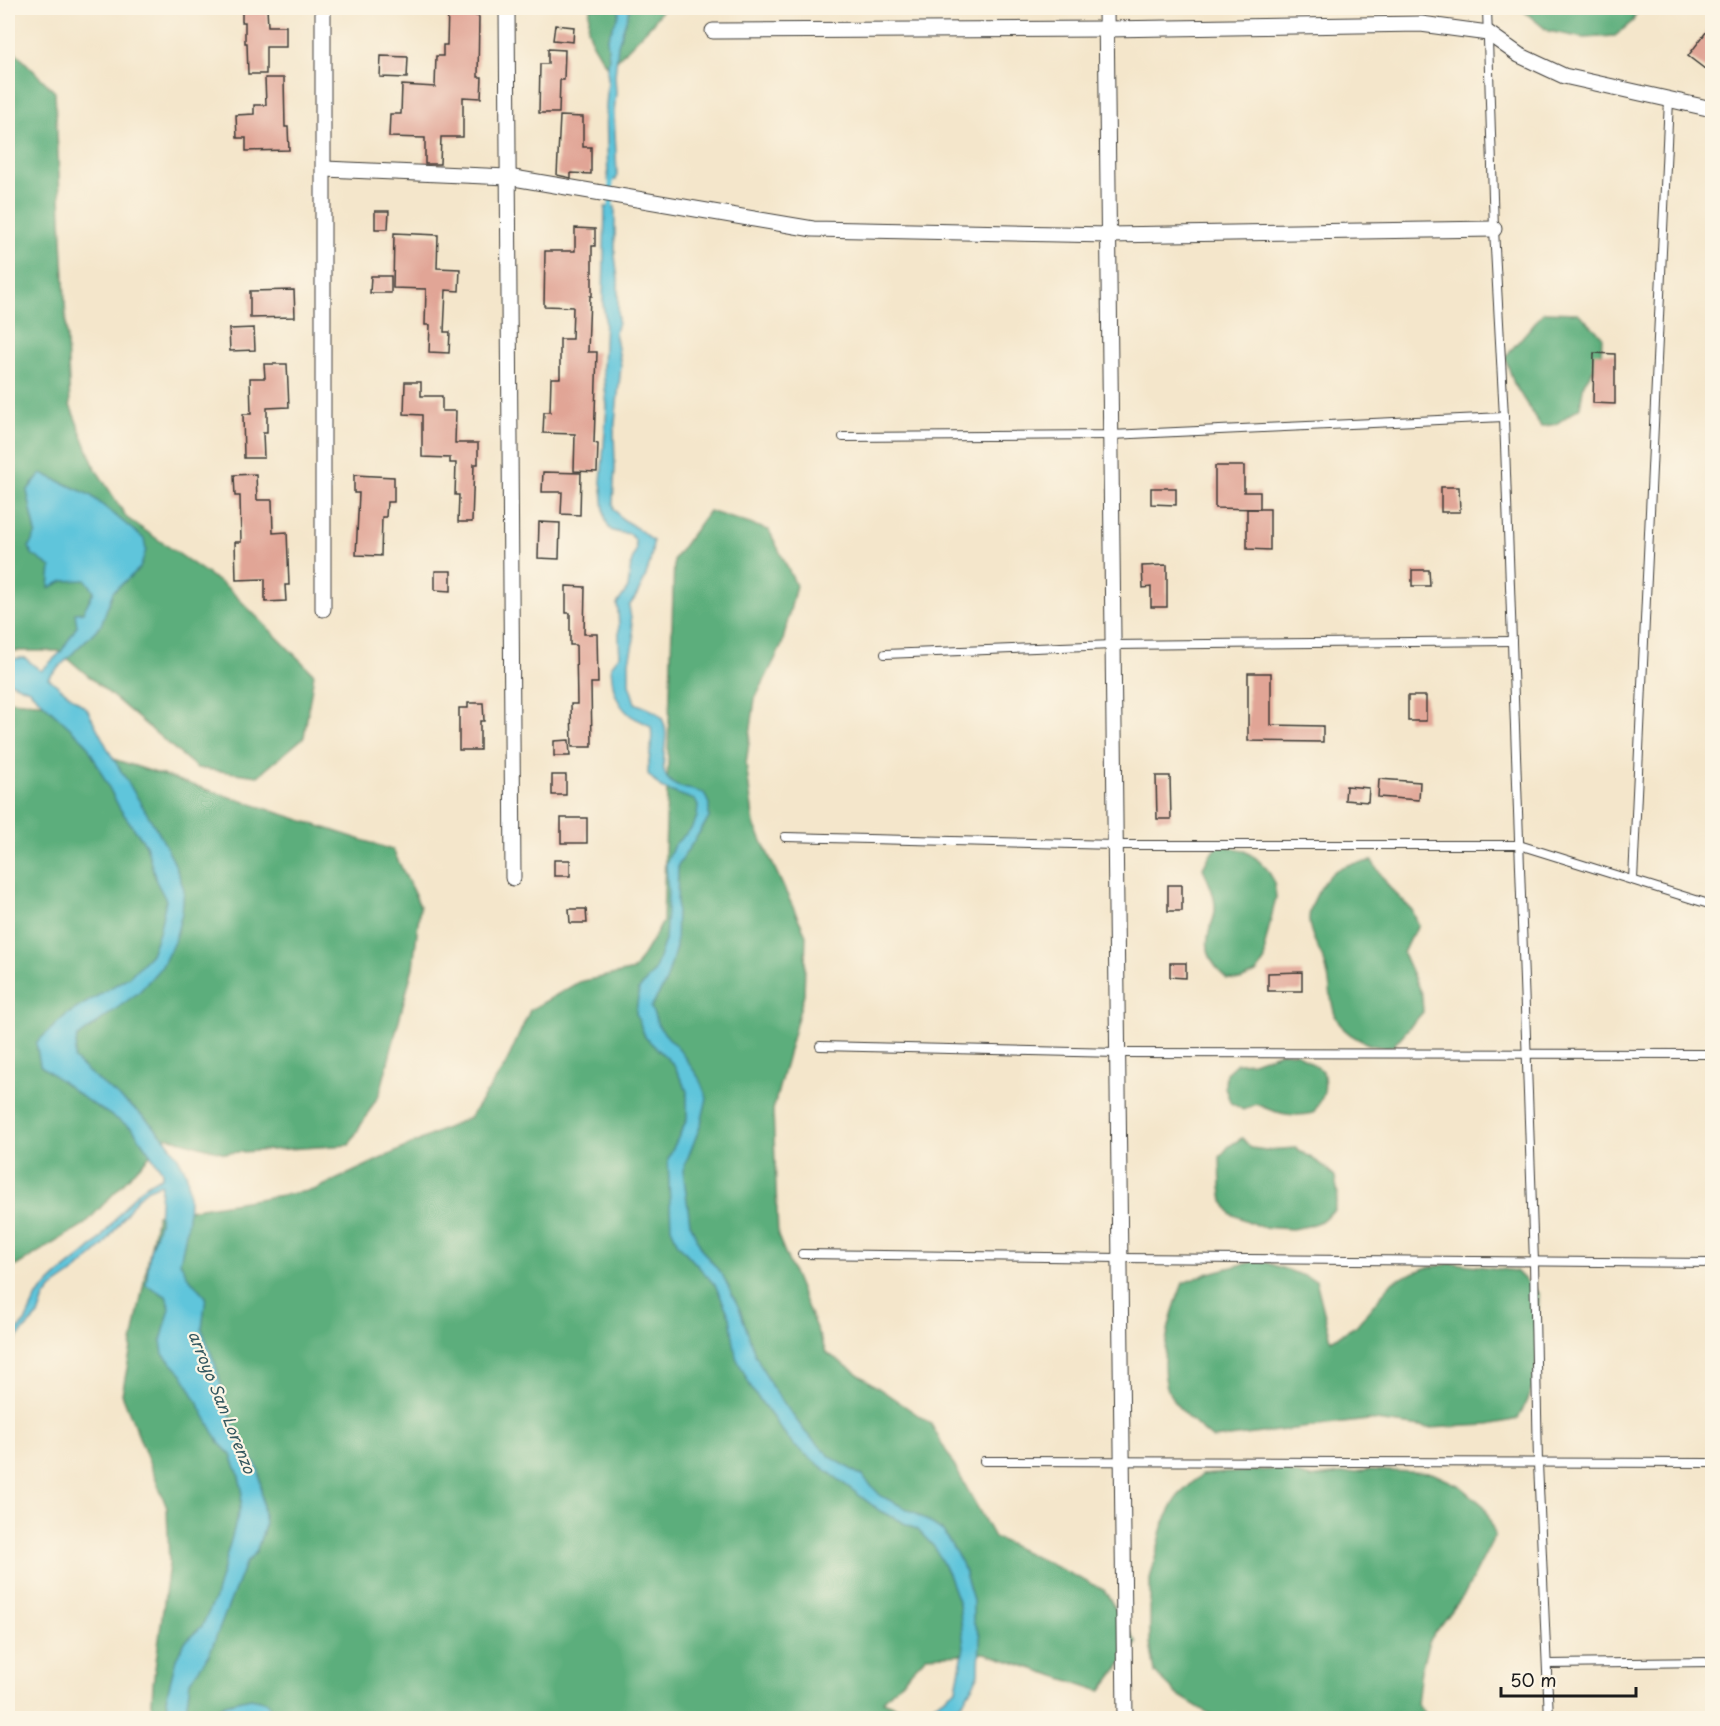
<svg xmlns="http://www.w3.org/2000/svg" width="1720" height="1726" viewBox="0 0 1720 1726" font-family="'Playpen Sans',sans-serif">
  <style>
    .forest { fill: #5cae7c; stroke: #3c654c; stroke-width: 1.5 }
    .water { fill: #5ec5db; stroke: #3d707c; stroke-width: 1.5 }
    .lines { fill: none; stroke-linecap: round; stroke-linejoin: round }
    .stream { stroke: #5ec5db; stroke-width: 5 }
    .building { fill: #e1a596 }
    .service-casing { stroke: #3c3a36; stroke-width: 10 }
    .minor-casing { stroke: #3c3a36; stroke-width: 17 }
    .service { stroke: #fff; stroke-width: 8 }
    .minor { stroke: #fff; stroke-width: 15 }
    .labels { text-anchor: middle; stroke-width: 4.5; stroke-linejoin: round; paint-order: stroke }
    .water-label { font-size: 16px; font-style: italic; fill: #33575f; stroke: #fcf5e5 }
  </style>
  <rect width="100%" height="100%" fill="#fcf5e5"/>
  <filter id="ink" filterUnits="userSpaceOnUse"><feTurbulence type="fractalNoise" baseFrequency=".0167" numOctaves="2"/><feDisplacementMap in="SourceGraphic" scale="12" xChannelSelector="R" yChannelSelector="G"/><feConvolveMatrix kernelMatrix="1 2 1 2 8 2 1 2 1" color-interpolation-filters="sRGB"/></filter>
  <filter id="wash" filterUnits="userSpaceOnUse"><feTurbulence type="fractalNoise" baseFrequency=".008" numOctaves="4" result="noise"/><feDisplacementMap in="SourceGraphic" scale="24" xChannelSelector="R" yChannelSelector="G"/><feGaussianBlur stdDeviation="1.35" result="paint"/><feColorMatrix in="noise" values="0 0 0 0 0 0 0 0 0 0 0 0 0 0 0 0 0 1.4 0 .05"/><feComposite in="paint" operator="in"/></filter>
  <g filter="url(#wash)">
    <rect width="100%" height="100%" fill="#f4e6cb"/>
    <!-- forest -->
    <g class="forest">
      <path d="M 590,8 L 663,8 L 652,24 L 608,69 L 593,44 L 588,29 Z"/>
      <path d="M 1520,8 L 1638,8 L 1633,21 L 1615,36 L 1584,38 L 1548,31 Z"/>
      <path d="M 8,45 L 55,92 L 70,405 L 95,468 L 127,518 L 228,588 L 314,674 L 304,737 L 258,776 L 197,768 L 59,651 L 8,651 Z"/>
      <path d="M 1544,312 L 1578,313 L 1602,336 L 1601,359 L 1584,383 L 1580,407 L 1556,424 L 1541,427 L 1514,384 L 1505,357 Z"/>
      <path d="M 709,511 L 769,530 L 796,585 L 782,645 L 755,699 L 746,764 L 754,824 L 806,935 L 804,994 L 773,1110 L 778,1236 L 826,1352 L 931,1424 L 994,1537 L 1104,1590 L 1137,1643 L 1101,1691 L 985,1653 L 926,1656 L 883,1701 L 927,1718 L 151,1718 L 153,1684 L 169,1564 L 167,1508 L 122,1394 L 157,1215 L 314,1190 L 470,1117 L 505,1066 L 530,1010 L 579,982 L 634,970 L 663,922 L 674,559 Z"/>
      <path d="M 8,701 L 54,704 L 95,753 L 393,850 L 420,906 L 413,967 L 380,1093 L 349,1145 L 225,1153 L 167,1137 L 85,1224 L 8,1271 Z"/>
      <path d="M 1220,845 L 1243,850 L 1256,858 L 1267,869 L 1274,881 L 1276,897 L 1265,945 L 1265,960 L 1256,973 L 1241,980 L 1227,979 C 1211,964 1203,950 1210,928 C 1212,923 1215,916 1215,910 C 1216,896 1208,881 1203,868 L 1210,855 Z"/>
      <path d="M 1372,861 L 1389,887 L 1412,910 L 1419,926 L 1410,938 L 1403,953 L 1422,996 L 1423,1012 L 1393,1046 C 1378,1048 1371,1046 1358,1039 C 1324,1022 1335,994 1325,964 C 1320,950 1310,937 1309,921 C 1308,906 1324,878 1336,870 C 1347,863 1360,863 1372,861 Z"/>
      <path d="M 1281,1052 L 1296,1053 L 1323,1071 C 1327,1090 1324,1097 1313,1113 C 1293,1118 1275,1113 1256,1104 L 1243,1110 L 1230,1102 L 1225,1087 L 1226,1073 L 1237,1063 L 1253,1062 Z"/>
      <path d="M 1242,1138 L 1251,1148 L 1266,1150 L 1296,1148 L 1324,1166 L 1335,1177 L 1338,1195 L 1334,1210 L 1321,1221 L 1308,1226 L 1292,1229 L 1261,1227 L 1231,1214 L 1223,1201 L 1221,1187 L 1220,1157 L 1229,1146 Z"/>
      <path d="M 1259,1260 L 1316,1280 L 1331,1340 L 1356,1326 L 1393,1281 L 1425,1268 L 1455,1263 L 1516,1271 L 1539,1294 L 1537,1357 L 1532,1389 L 1518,1419 L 1489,1425 L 1428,1428 L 1368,1420 L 1213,1439 C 1199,1427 1184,1416 1173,1400 C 1153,1371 1171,1312 1183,1283 L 1209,1273 Z"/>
      <path d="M 1279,1469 L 1310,1478 L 1370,1470 L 1432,1473 L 1460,1486 L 1485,1507 L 1495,1535 L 1466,1592 L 1429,1641 L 1421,1670 L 1417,1704 L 1428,1718 L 1216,1718 L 1178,1695 L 1155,1673 L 1150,1643 L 1150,1579 L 1164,1522 L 1178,1496 L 1201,1475 Z"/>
    </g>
    <!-- water -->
    <g class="water">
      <path d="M 619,8 L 630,8 L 618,45 L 615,76 L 616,93 L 614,113 L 617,175 L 616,180 L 608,180 L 606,107 L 608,79 L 607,70 L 609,59 L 607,39 L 619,14 Z"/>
      <path d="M 605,207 L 615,207 L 615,256 L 618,279 L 618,322 L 615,332 L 621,366 L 614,432 L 615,467 L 613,502 L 614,509 L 621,518 L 641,531 L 653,541 C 652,563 643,589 629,606 L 634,639 L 629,661 L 629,684 L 635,703 C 643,707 654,709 660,716 C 677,736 648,773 677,786 C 685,789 695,790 704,793 L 709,804 L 709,818 L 678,865 L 676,947 L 666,982 L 651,1007 L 659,1027 L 681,1052 L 699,1078 L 707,1098 L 701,1124 L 683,1170 L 690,1223 L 702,1250 L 723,1276 L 740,1310 L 755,1354 L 772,1387 L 806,1433 L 831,1457 L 862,1476 L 881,1496 L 917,1514 L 943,1531 L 962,1563 L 973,1600 L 973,1621 L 980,1636 L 979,1674 L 963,1702 L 941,1718 L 914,1718 L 956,1689 L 964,1647 L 959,1604 L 948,1574 L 935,1548 L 918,1530 L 880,1511 L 793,1445 L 753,1391 L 736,1357 L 730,1317 L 715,1285 L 678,1244 L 671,1228 L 668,1159 L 687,1119 L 687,1091 L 673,1064 L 645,1037 L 636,1013 L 639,989 L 654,972 L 665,940 L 668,895 L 666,864 L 674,845 L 691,829 L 697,817 L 698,806 L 695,800 L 661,788 L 648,774 C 648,757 654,743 651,727 C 644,721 636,720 630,715 C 614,702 612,684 611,666 L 620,655 C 618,637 620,621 617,604 L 628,588 L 631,564 L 636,550 L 635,540 L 630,534 C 624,533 616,533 611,530 C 602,523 604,494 601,483 L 607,406 L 603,368 L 605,317 L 603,304 Z"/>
      <path d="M 41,473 L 90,495 L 144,539 L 146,550 L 140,568 L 113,592 L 101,625 L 48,678 L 87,709 L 110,753 L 159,833 L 174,862 L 184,889 L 182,913 L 175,940 L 162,966 L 139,992 L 77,1038 L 74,1059 C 108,1093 155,1116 179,1159 C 181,1164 186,1170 187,1176 C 192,1204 187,1234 180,1262 L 188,1277 L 206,1297 L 202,1329 L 216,1366 L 228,1410 L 236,1430 L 259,1470 L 265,1526 L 256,1552 L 245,1564 L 209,1655 L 190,1681 L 186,1712 L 190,1718 L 169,1718 L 166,1699 L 176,1659 L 185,1642 L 202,1626 L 214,1601 L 241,1504 L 242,1489 L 238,1473 L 231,1455 L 220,1444 L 182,1374 L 163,1354 L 161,1341 L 170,1308 L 166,1296 L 146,1285 L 150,1251 L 159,1223 L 161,1184 L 148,1189 L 138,1197 L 104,1245 L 71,1275 L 52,1288 L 44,1298 L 38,1316 L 22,1332 L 8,1350 L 8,1340 L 25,1322 L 37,1296 L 45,1288 C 60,1270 81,1259 97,1242 C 119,1219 130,1189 162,1177 L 162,1171 L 133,1129 L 89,1102 L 40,1065 L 36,1043 L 66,1015 L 130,976 L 151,954 L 159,932 L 166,900 L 156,881 L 146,845 L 120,809 L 86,743 L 29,690 L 10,682 L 8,685 L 8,659 L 25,658 L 41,671 L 61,652 L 77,626 L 75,613 L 83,612 L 94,591 L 86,580 L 63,581 L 49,588 L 51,567 L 32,554 L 29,547 L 36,533 L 27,491 Z"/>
      <path d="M 251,1698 L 267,1702 L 275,1718 L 196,1718 L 201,1718 L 225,1704 Z"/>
    </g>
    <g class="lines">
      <!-- stream -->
      <path class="stream" d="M 611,213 L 611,175"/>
    </g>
    <g id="blocks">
      <!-- building -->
      <g class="building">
        <path d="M 242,8 L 267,8 L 268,26 L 286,26 L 286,47 L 266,47 L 266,74 L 248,74 L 247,43 L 245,43 L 245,22 L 242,22 Z"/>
        <path d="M 448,8 L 476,8 L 476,16 L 479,17 L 478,77 L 482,77 L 481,98 L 463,97 L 463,137 L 441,137 L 440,164 L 425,164 L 425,138 L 389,137 L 390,114 L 401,114 L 402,85 L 435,87 L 436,56 L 443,56 L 443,45 L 447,45 Z"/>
        <path d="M 1713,23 L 1713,59 L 1705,69 L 1688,56 Z"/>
        <path d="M 555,25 L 574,27 L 573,42 L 553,40 Z"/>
        <path d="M 548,49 L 565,50 L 564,80 L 560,80 L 559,113 L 539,113 L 540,64 L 548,64 Z"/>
        <path d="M 381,56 L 408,57 L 407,78 L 380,77 Z"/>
        <path d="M 265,78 L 284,78 L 285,127 L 288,127 L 289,150 L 246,151 L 246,138 L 237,138 L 236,115 L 254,114 L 254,105 L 266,105 Z"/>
        <path d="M 560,116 L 583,117 L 583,147 L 591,147 L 591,174 L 571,173 L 571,178 L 557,175 Z"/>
        <path d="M 375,211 L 389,211 L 388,229 L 375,229 Z"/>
        <path d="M 575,228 L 595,229 L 595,246 L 592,246 L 592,296 L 590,296 L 588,352 L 597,352 L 594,443 L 598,444 L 597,472 L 574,471 L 575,434 L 543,433 L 544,412 L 550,412 L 551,378 L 560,378 L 560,339 L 572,339 L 573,307 L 544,306 L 545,251 L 575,251 Z"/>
        <path d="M 394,233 L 438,235 L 437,268 L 460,269 L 459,291 L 446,290 L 444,332 L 450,332 L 449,353 L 429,352 L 430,325 L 425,325 L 426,289 L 393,288 Z"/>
        <path d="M 371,276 L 391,276 L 391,293 L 370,293 Z"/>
        <path d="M 294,290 L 295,317 L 250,318 L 250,291 Z"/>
        <path d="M 254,328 L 255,350 L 230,351 L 229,329 Z"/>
        <path d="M 1594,353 L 1615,354 L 1615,404 L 1593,403 Z"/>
        <path d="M 264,364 L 287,364 L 289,407 L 267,408 L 267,433 L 263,433 L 264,458 L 244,458 L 243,414 L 251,414 L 250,378 L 265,378 Z"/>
        <path d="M 405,382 L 421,382 L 421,396 L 442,396 L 442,411 L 456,411 L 455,443 L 478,443 L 478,464 L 474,464 L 472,522 L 458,522 L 459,495 L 455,495 L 456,463 L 450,463 L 450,458 L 422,457 L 422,415 L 404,414 Z"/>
        <path d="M 1215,466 L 1244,466 L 1244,492 L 1260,492 L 1260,509 L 1215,508 Z"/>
        <path d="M 543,472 L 581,473 L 580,515 L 561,514 L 562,492 L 542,492 Z"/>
        <path d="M 256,474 L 257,500 L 272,500 L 273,533 L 287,532 L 289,585 L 285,585 L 286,601 L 265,602 L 265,579 L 236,580 L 235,542 L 241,542 L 240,496 L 235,496 L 234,475 Z"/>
        <path d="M 354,475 L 394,477 L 394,502 L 387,502 L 386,517 L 382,517 L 381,556 L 356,555 L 359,493 L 354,493 Z"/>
        <path d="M 1441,487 L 1459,487 L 1460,512 L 1441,512 Z"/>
        <path d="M 1151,488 L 1176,488 L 1176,505 L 1151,504 Z"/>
        <path d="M 1247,509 L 1270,509 L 1270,550 L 1247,549 Z"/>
        <path d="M 539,522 L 560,523 L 559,559 L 538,558 Z"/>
        <path d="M 1167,565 L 1167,607 L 1151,607 L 1151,587 L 1143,588 L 1142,566 Z"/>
        <path d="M 1412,570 L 1429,570 L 1430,586 L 1412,586 Z"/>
        <path d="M 435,571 L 451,571 L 451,591 L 435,590 Z"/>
        <path d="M 566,586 L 585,587 L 584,634 L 597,634 L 598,683 L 591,683 L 592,747 L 572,747 L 571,704 L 577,704 L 576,645 L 570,645 L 570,613 L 566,613 Z"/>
        <path d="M 1248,673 L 1271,673 L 1271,725 L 1323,726 L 1323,742 L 1248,741 Z"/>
        <rect x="1408" y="696" width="18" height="25"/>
        <path d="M 468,703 L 483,703 L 484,721 L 480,721 L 480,750 L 459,750 L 459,708 L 468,708 Z"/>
        <path d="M 569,740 L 570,756 L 554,756 L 554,741 Z"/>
        <rect x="552" y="775" width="14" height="20"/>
        <path d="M 1156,776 L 1170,776 L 1171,819 L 1157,819 Z"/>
        <path d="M 1379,779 L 1420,782 L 1419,800 L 1378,797 Z"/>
        <path d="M 1346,786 L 1369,788 L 1368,802 L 1345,800 Z"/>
        <rect x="561" y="818" width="26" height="25"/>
        <rect x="554" y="860" width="16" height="16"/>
        <rect x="1168" y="885" width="14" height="26"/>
        <path d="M 569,909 L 586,909 L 587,923 L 570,923 Z"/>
        <path d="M 1170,963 L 1186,963 L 1186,978 L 1170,977 Z"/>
        <path d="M 1302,972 L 1302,991 L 1268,991 L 1268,973 Z"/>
      </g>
    </g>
  </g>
  <g filter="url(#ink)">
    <use href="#blocks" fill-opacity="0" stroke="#3c3a36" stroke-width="1.5"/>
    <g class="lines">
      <defs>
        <g id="service">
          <path d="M 1487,8 L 1494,229 L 1504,417 L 1534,1262 L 1538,1463 L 1549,1718"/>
          <path d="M 843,437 L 1111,435 L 1504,417"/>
          <path d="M 885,654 L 1113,645 L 1512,641"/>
          <path d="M 785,837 L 1116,845 L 1519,845 L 1712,905"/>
          <path d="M 1633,880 L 1669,100"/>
          <path d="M 820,1046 L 1118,1053 L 1712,1054"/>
          <path d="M 802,1254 L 1120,1258 L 1712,1263"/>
          <path d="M 984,1461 L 1712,1463"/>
          <path d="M 1547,1664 L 1712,1662"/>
        </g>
        <g id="minor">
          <path d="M 507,8 L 513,878"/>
          <path d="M 1106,8 L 1125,1718"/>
          <path d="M 713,31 L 1107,29 L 1421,24 L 1488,33 L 1519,55 L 1564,76 L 1712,109"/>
          <path d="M 325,169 L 508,177 L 813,229 L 1109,235 L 1494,229"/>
          <path d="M 323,609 L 323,8"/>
        </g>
      </defs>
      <!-- service casing -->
      <use href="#service" class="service-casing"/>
      <!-- minor casing -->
      <use href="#minor" class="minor-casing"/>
      <!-- service -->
      <use href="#service" class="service"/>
      <!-- minor -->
      <use href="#minor" class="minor"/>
    </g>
  </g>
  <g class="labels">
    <!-- water labels -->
    <g class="water-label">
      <text transform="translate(222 1402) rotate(68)" y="6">arroyo San Lorenzo</text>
    </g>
  </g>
  <!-- margin -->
  <rect width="1720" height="1726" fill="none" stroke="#fcf5e5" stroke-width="30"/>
  <!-- scale -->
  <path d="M1501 1687v9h135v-9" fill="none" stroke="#1c1c1c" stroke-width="3"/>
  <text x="1510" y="1687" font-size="18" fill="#1c1c1c" stroke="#fcf5e5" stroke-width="4.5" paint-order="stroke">50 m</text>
</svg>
